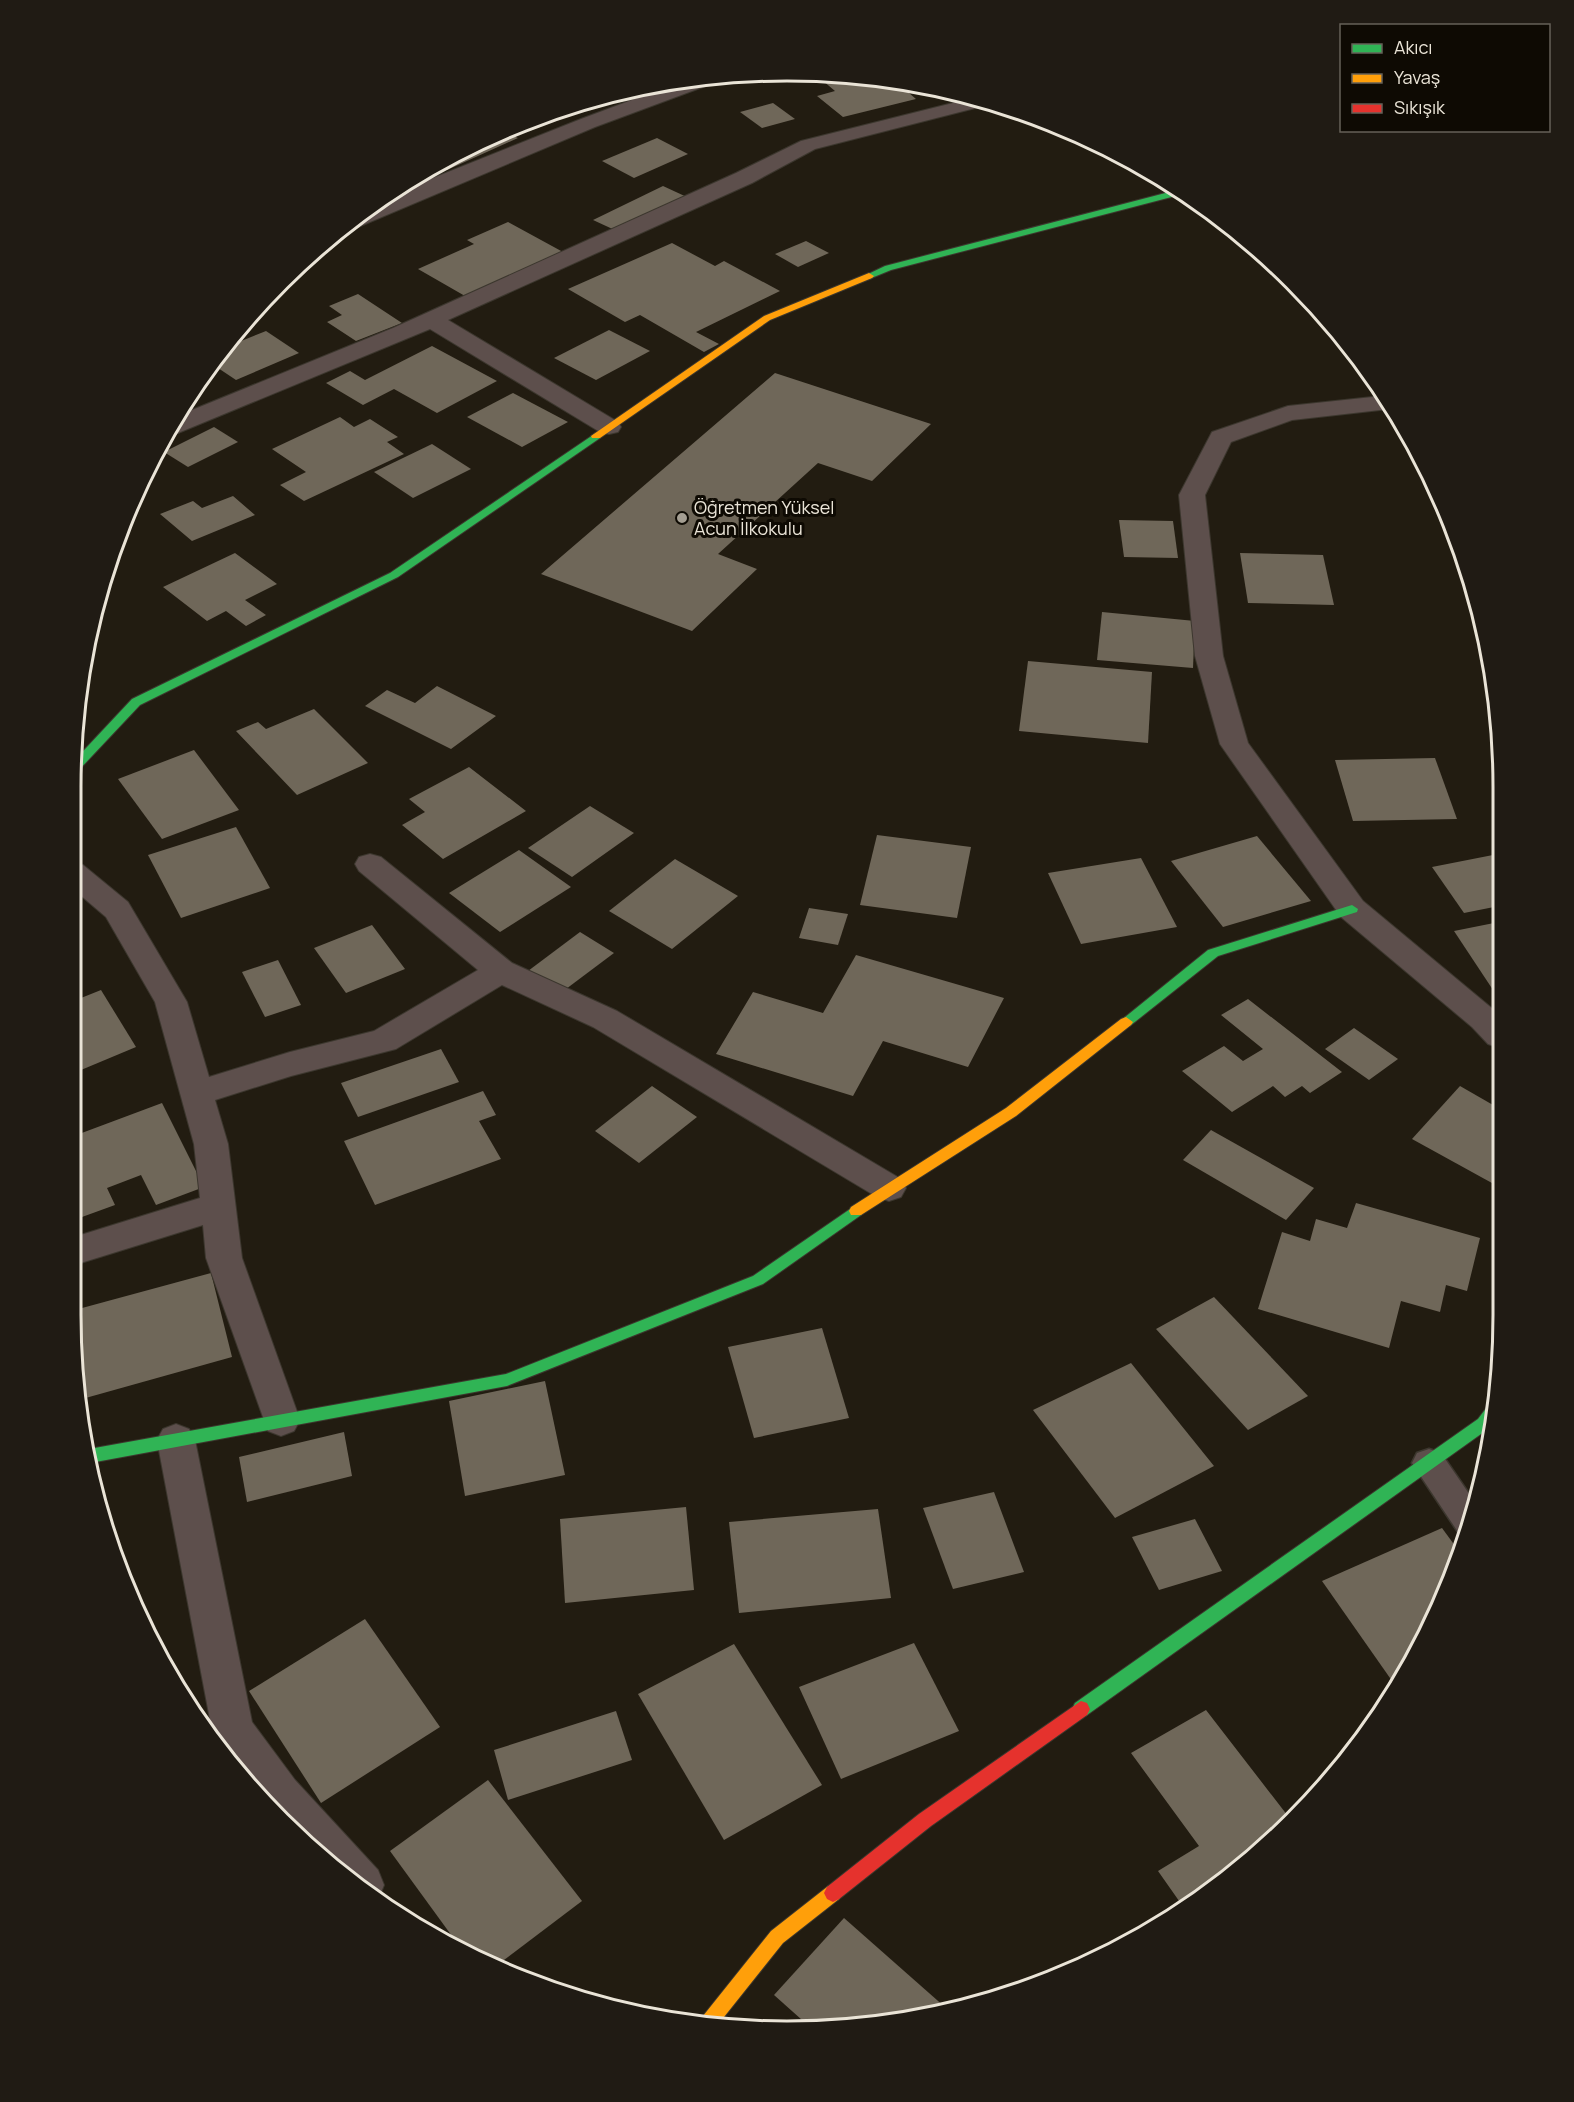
<svg xmlns="http://www.w3.org/2000/svg" width="1574" height="2102" viewBox="0 0 1574 2102" font-family="Manrope,sans-serif">
  <style>
    .building { fill: #6f6759 }
    .lines { fill: none; stroke-linecap: round; stroke-linejoin: round }
    .lane-casing { stroke: #3c372e; stroke-width: 3 }
    .street-casing { stroke: #3c372e; stroke-width: 2 }
    .fast-casing { stroke: #3c372e; stroke-width: 2 }
    .slow-casing { stroke: #3c372e; stroke-width: 2 }
    .jam-casing { stroke: #3c372e; stroke-width: 2 }
    .lane { fill: #5d4f4c; fill-rule: evenodd }
    .street { fill: #5d4f4c; fill-rule: evenodd }
    .fast { fill: #30b455; fill-rule: evenodd }
    .slow { fill: #ff9f0a; fill-rule: evenodd }
    .jam { fill: #e5322d; fill-rule: evenodd }
    .poi-dot { fill: #a49e92; stroke: #0e0a03; stroke-width: 2 }
    .labels { text-anchor: middle; stroke-width: 6; stroke-linejoin: round; paint-order: stroke }
    .far-poi-label { font-size: 18px; fill: #eae4d7; stroke: #0e0a03; text-anchor: start }
    .rim { fill: none; stroke: #eae4d7; stroke-width: 3 }
  </style>
  <rect width="100%" height="100%" fill="#221c11"/>
  <!-- building -->
  <g class="building">
    <path d="M 842,75 L 852,80 L 869,76 L 881,77 L 926,89 L 909,93 L 916,99 L 843,117 L 817,96 L 835,91 L 822,80 Z"/>
    <path d="M 773,103 L 795,119 L 762,128 L 740,112 Z"/>
    <path d="M 504,132 L 518,138 L 447,170 L 437,165 L 470,144 Z"/>
    <path d="M 657,138 L 688,154 L 634,178 L 602,161 Z"/>
    <path d="M 663,186 L 689,198 L 619,232 L 593,220 Z"/>
    <path d="M 508,222 L 563,252 L 465,296 L 418,269 L 474,244 L 467,240 Z"/>
    <path d="M 806,241 L 829,253 L 798,267 L 775,254 Z"/>
    <path d="M 672,243 L 715,266 L 724,261 L 780,291 L 696,332 L 719,344 L 704,352 L 640,315 L 625,322 L 568,289 Z"/>
    <path d="M 358,294 L 402,323 L 356,341 L 327,322 L 342,315 L 329,306 Z"/>
    <path d="M 609,330 L 650,351 L 596,380 L 554,358 Z"/>
    <path d="M 266,331 L 299,353 L 236,380 L 212,364 L 224,348 Z"/>
    <path d="M 432,346 L 497,381 L 437,413 L 394,389 L 363,405 L 326,383 L 350,371 L 365,380 Z"/>
    <path d="M 775,373 L 931,424 L 872,481 L 818,463 L 718,554 L 757,569 L 692,631 L 541,574 Z"/>
    <path d="M 513,393 L 568,422 L 522,447 L 467,417 Z"/>
    <path d="M 340,417 L 354,427 L 370,419 L 398,437 L 387,442 L 404,454 L 304,501 L 280,485 L 306,472 L 272,449 Z"/>
    <path d="M 214,427 L 238,442 L 188,467 L 164,452 Z"/>
    <path d="M 432,444 L 471,469 L 413,498 L 374,472 Z"/>
    <path d="M 233,496 L 255,515 L 192,541 L 160,514 L 193,501 L 202,508 Z"/>
    <path d="M 1119,520 L 1173,521 L 1178,558 L 1124,557 Z"/>
    <path d="M 235,553 L 277,584 L 245,600 L 266,615 L 246,626 L 226,611 L 207,621 L 163,587 Z"/>
    <path d="M 1240,553 L 1323,555 L 1334,605 L 1248,603 Z"/>
    <path d="M 1102,612 L 1195,621 L 1193,668 L 1097,660 Z"/>
    <path d="M 1028,661 L 1152,672 L 1148,743 L 1019,731 Z"/>
    <path d="M 437,686 L 496,716 L 451,749 L 365,706 L 387,690 L 415,703 Z"/>
    <path d="M 314,709 L 368,763 L 297,795 L 236,731 L 258,722 L 266,729 Z"/>
    <path d="M 194,750 L 239,810 L 162,839 L 118,779 Z"/>
    <path d="M 1435,758 L 1457,819 L 1353,821 L 1335,760 Z"/>
    <path d="M 469,767 L 526,811 L 443,859 L 402,825 L 425,812 L 409,799 Z"/>
    <path d="M 590,806 L 634,833 L 572,877 L 528,848 Z"/>
    <path d="M 236,827 L 270,888 L 181,918 L 148,855 Z"/>
    <path d="M 877,835 L 971,847 L 957,918 L 860,905 Z"/>
    <path d="M 1257,836 L 1311,901 L 1223,927 L 1171,861 Z"/>
    <path d="M 519,850 L 571,887 L 500,932 L 449,893 Z"/>
    <path d="M 1498,854 L 1499,906 L 1464,913 L 1432,867 Z"/>
    <path d="M 1141,858 L 1177,927 L 1081,944 L 1048,873 Z"/>
    <path d="M 675,859 L 738,896 L 672,949 L 609,911 Z"/>
    <path d="M 809,908 L 848,914 L 838,945 L 799,938 Z"/>
    <path d="M 1499,922 L 1499,999 L 1454,931 Z"/>
    <path d="M 372,925 L 405,969 L 346,993 L 314,948 Z"/>
    <path d="M 580,932 L 614,953 L 558,995 L 524,974 Z"/>
    <path d="M 856,955 L 1004,998 L 968,1067 L 883,1041 L 853,1096 L 716,1054 L 753,992 L 823,1013 Z"/>
    <path d="M 278,960 L 301,1005 L 265,1017 L 242,972 Z"/>
    <path d="M 101,990 L 136,1047 L 81,1070 L 71,1053 L 71,1002 Z"/>
    <path d="M 1248,999 L 1342,1072 L 1310,1093 L 1302,1086 L 1285,1097 L 1273,1086 L 1232,1112 L 1182,1071 L 1224,1046 L 1243,1061 L 1263,1049 L 1221,1015 Z"/>
    <path d="M 1354,1028 L 1398,1059 L 1369,1080 L 1325,1049 Z"/>
    <path d="M 441,1049 L 459,1082 L 358,1117 L 341,1083 Z"/>
    <path d="M 652,1086 L 697,1117 L 639,1163 L 595,1131 Z"/>
    <path d="M 1460,1086 L 1500,1109 L 1501,1188 L 1412,1139 Z"/>
    <path d="M 483,1091 L 496,1115 L 479,1121 L 501,1159 L 375,1205 L 344,1141 Z"/>
    <path d="M 162,1103 L 204,1187 L 156,1205 L 141,1175 L 107,1188 L 115,1205 L 71,1221 L 71,1137 Z"/>
    <path d="M 1211,1130 L 1314,1188 L 1286,1220 L 1183,1160 Z"/>
    <path d="M 1356,1203 L 1480,1238 L 1467,1291 L 1446,1285 L 1440,1312 L 1401,1301 L 1389,1348 L 1258,1309 L 1282,1232 L 1310,1241 L 1316,1219 L 1347,1228 Z"/>
    <path d="M 211,1273 L 232,1357 L 82,1399 L 71,1311 Z"/>
    <path d="M 1214,1297 L 1308,1396 L 1248,1430 L 1156,1329 Z"/>
    <path d="M 822,1328 L 849,1418 L 754,1438 L 728,1347 Z"/>
    <path d="M 1131,1363 L 1214,1466 L 1115,1518 L 1033,1410 Z"/>
    <path d="M 545,1381 L 565,1475 L 465,1496 L 449,1401 Z"/>
    <path d="M 344,1432 L 352,1476 L 247,1502 L 239,1457 Z"/>
    <path d="M 994,1492 L 1024,1572 L 953,1589 L 923,1508 Z"/>
    <path d="M 686,1507 L 694,1590 L 565,1603 L 560,1519 Z"/>
    <path d="M 878,1509 L 891,1598 L 739,1613 L 729,1522 Z"/>
    <path d="M 1195,1519 L 1222,1571 L 1159,1590 L 1132,1537 Z"/>
    <path d="M 1442,1528 L 1461,1554 L 1408,1673 L 1397,1688 L 1322,1581 Z"/>
    <path d="M 365,1619 L 440,1727 L 321,1803 L 249,1691 Z"/>
    <path d="M 914,1643 L 959,1731 L 841,1779 L 799,1687 Z"/>
    <path d="M 734,1644 L 822,1785 L 724,1840 L 638,1694 Z"/>
    <path d="M 1206,1710 L 1291,1820 L 1223,1884 L 1184,1908 L 1158,1871 L 1199,1846 L 1131,1753 Z"/>
    <path d="M 616,1711 L 632,1760 L 508,1800 L 494,1750 Z"/>
    <path d="M 488,1780 L 582,1901 L 496,1966 L 465,1954 L 390,1851 Z"/>
    <path d="M 844,1918 L 946,2008 L 834,2030 L 811,2028 L 774,1995 Z"/>
  </g>
  <g class="lines">
    <defs>
      <path id="lane" d="M 1429,1449 L 1441,1453 L 1474,1501 L 1467,1536 L 1458,1532 L 1412,1463 L 1417,1453 Z"/>
      <g id="street">
        <path d="M 721,75 L 719,81 L 595,127 L 351,230 L 338,230 L 351,218 L 388,196 L 581,119 L 680,82 Z"/>
        <path d="M 973,98 L 995,103 L 815,149 L 752,183 L 448,320 L 618,422 L 621,427 L 618,432 L 609,434 L 600,432 L 430,329 L 178,433 L 165,434 L 175,417 L 393,328 L 736,173 L 801,141 Z"/>
        <path d="M 1382,396 L 1389,409 L 1292,420 L 1231,442 L 1205,495 L 1223,656 L 1248,743 L 1363,901 L 1500,1015 L 1500,1048 L 1488,1044 L 1472,1027 L 1341,917 L 1220,744 L 1195,656 L 1179,495 L 1212,432 L 1288,406 Z"/>
        <path d="M 370,854 L 381,857 L 512,963 L 617,1011 L 901,1179 L 906,1188 L 901,1197 L 889,1201 L 877,1197 L 593,1027 L 502,985 L 396,1049 L 291,1076 L 215,1100 L 228,1144 L 242,1258 L 300,1420 L 294,1431 L 281,1436 L 268,1431 L 206,1258 L 203,1225 L 71,1266 L 71,1238 L 200,1198 L 194,1144 L 155,1002 L 106,917 L 72,888 L 72,862 L 83,865 L 128,902 L 187,1002 L 209,1077 L 290,1052 L 374,1031 L 478,970 L 359,871 L 355,864 L 359,857 Z"/>
        <path d="M 176,1424 L 189,1429 L 195,1440 L 252,1722 L 295,1780 L 378,1870 L 384,1885 L 379,1897 L 314,1853 L 240,1774 L 218,1744 L 212,1730 L 157,1440 L 163,1429 Z"/>
      </g>
      <g id="fast">
        <path d="M 1177,190 L 1183,194 L 891,270 L 869,279 L 864,276 L 885,266 Z"/>
        <path d="M 596,433 L 600,434 L 600,438 L 398,577 L 140,705 L 76,773 L 72,774 L 72,763 L 132,699 L 390,573 Z"/>
        <path d="M 1352,905 L 1358,909 L 1357,912 L 1218,956 L 1131,1025 L 1126,1027 L 1119,1022 L 1208,950 Z"/>
        <path d="M 856,1205 L 861,1207 L 863,1211 L 861,1215 L 763,1284 L 507,1386 L 90,1463 L 89,1449 L 506,1374 L 753,1276 Z"/>
        <path d="M 1493,1406 L 1488,1429 L 1087,1715 L 1081,1717 L 1075,1715 L 1072,1709 L 1075,1703 L 1478,1419 L 1487,1407 Z"/>
      </g>
      <g id="slow">
        <path d="M 869,273 L 874,276 L 872,278 L 770,320 L 600,438 L 592,438 L 591,436 L 764,316 Z"/>
        <path d="M 1126,1017 L 1133,1022 L 1131,1025 L 1016,1116 L 861,1215 L 851,1215 L 849,1211 L 851,1207 L 1006,1108 L 1121,1019 Z"/>
        <path d="M 833,1884 L 839,1887 L 842,1893 L 839,1899 L 783,1943 L 720,2022 L 699,2021 L 771,1931 L 827,1887 Z"/>
      </g>
      <path id="jam" d="M 1081,1701 L 1087,1703 L 1090,1709 L 1087,1715 L 931,1826 L 839,1899 L 833,1902 L 827,1899 L 824,1893 L 827,1887 L 919,1814 Z"/>
    </defs>
    <!-- lane casing -->
    <use href="#lane" class="lane-casing"/>
    <!-- street casing -->
    <use href="#street" class="street-casing"/>
    <!-- fast casing -->
    <use href="#fast" class="fast-casing"/>
    <!-- slow casing -->
    <use href="#slow" class="slow-casing"/>
    <!-- jam casing -->
    <use href="#jam" class="jam-casing"/>
    <!-- lane -->
    <use href="#lane" class="lane"/>
    <!-- street -->
    <use href="#street" class="street"/>
    <!-- fast -->
    <use href="#fast" class="fast"/>
    <!-- slow -->
    <use href="#slow" class="slow"/>
    <!-- jam -->
    <use href="#jam" class="jam"/>
  </g>
  <!-- markers -->
  <circle class="poi-dot" cx="682" cy="518" r="6"/>
  <g class="labels">
    <!-- far-poi labels -->
    <g class="far-poi-label">
      <text x="694" y="514">Öğretmen Yüksel<tspan x="694" dy="21">Acun İlkokulu</tspan></text>
    </g>
  </g>
  <!-- crop -->
  <path d="M0 0H1574V2102H0ZM787 81H787A706 706 0 0 1 1493 787V1315A706 706 0 0 1 787 2021H787A706 706 0 0 1 81 1315V787A706 706 0 0 1 787 81Z" fill="#201b14" fill-rule="evenodd"/>
  <path class="rim" d="M787 81H787A706 706 0 0 1 1493 787V1315A706 706 0 0 1 787 2021H787A706 706 0 0 1 81 1315V787A706 706 0 0 1 787 81Z"/>
  <!-- legend -->
  <rect x="1340" y="24" width="210" height="108" fill="#0e0a03" stroke="#666158" stroke-width="1.5"/>
  <rect x="1352" y="44" width="30" height="9" fill="#30b455" stroke="#666158" stroke-width="1.5"/>
  <text x="1394" y="54" font-size="18" fill="#eae4d7">Akıcı</text>
  <rect x="1352" y="74" width="30" height="9" fill="#ff9f0a" stroke="#666158" stroke-width="1.5"/>
  <text x="1394" y="84" font-size="18" fill="#eae4d7">Yavaş</text>
  <rect x="1352" y="104" width="30" height="9" fill="#e5322d" stroke="#666158" stroke-width="1.5"/>
  <text x="1394" y="114" font-size="18" fill="#eae4d7">Sıkışık</text>
</svg>
